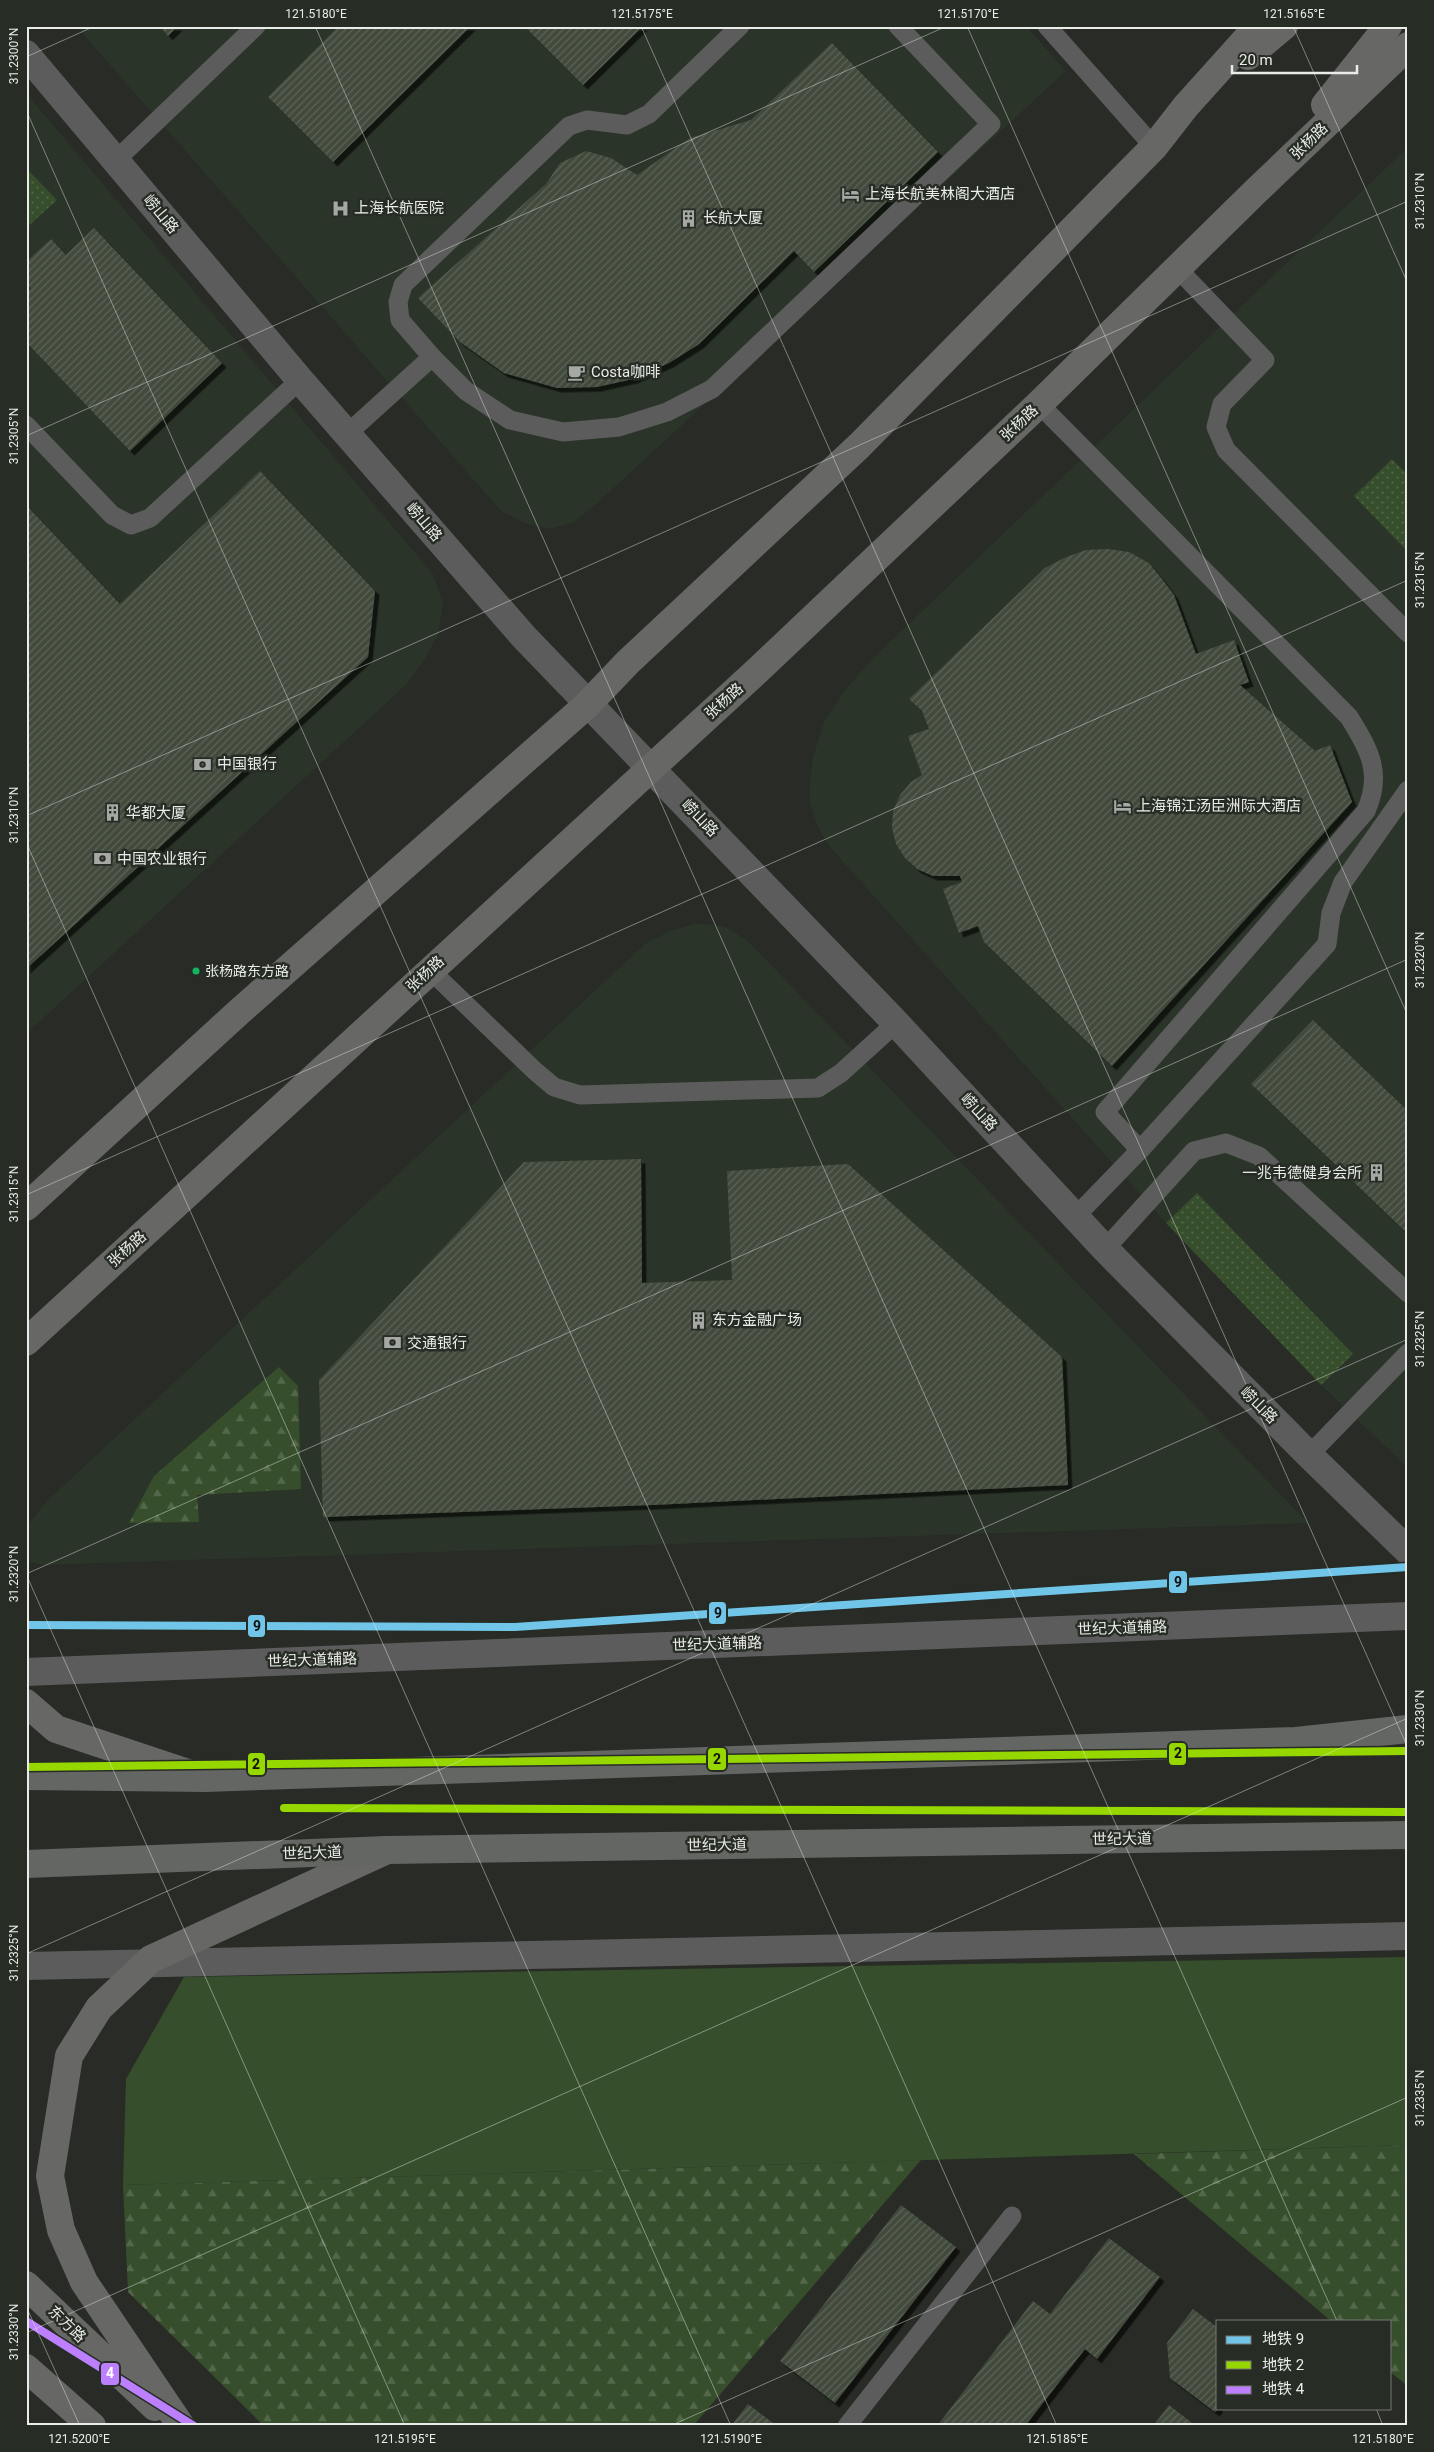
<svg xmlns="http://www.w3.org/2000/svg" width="1434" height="2452" viewBox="0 0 1434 2452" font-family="Roboto,'Noto Sans SC',sans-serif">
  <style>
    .built { fill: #2b3429 }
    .grass { fill: url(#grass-dots) }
    .forest { fill: url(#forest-firs) }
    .park { fill: #364e2b }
    .building { fill: url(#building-hatch); filter: url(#shadow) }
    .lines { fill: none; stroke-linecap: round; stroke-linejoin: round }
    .service { stroke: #5b5c5b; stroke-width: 19 }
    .minor { stroke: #5b5c5b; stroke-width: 28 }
    .tertiary { stroke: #5b5c5b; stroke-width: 28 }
    .secondary { stroke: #676866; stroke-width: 28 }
    .primary { stroke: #646663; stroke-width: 28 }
    .metro-1-casing { stroke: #272c25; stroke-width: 11 }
    .metro-2-casing { stroke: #272c25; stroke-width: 11 }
    .metro-3-casing { stroke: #272c25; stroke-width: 11 }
    .metro-1 { stroke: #71c5e8; stroke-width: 8 }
    .metro-2 { stroke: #97d700; stroke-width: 8 }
    .metro-3 { stroke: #bc80ff; stroke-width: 8 }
    .ticks { fill: none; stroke: #e9ece8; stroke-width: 1; stroke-opacity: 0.45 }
    .bus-dot { fill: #13b361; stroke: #272c25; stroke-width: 2 }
    .labels { text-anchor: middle; stroke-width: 5; stroke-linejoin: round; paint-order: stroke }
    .bus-label { font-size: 14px; fill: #e9ece8; stroke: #272c25; text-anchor: start }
    .street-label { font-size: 15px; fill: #e9ece8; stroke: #272c25 }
    .poi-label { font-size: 15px; fill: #e9ece8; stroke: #272c25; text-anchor: start }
    .line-badge { stroke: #272c25; stroke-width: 2 }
    .badge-label { font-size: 14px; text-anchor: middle; font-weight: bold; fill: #fff }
    .pale-badge-label { font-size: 14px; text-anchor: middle; font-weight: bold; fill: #111 }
    .neatline { fill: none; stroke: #e9ece8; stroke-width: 2 }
    .ticks-label { font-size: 12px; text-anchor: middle; fill: #e9ece8 }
  </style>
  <defs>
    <pattern id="grass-dots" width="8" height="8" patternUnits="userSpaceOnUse" patternTransform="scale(1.25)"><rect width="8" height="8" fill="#364e2b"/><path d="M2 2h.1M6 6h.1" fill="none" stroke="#53684a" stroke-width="1.8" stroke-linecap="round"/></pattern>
    <pattern id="forest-firs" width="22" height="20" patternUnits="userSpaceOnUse" patternTransform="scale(1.25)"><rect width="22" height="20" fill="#364e2b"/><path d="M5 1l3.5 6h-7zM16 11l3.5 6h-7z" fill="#53684a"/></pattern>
    <pattern id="building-hatch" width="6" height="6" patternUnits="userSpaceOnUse" patternTransform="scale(1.25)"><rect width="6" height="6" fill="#424a3c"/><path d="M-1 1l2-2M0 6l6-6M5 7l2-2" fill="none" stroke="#5d6458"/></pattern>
    <filter id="shadow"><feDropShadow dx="4.5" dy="4.5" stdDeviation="0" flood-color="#0009"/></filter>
  </defs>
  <rect width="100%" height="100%" fill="#282b26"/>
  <!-- built -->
  <g class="built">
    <path d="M 76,26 L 1026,26 L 1066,71 L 593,507 L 574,522 L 550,529 L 524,523 L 501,511 Z"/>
    <path d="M 26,93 L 433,574 L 443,603 L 438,635 L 425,659 L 407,684 L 26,1034 Z"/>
    <path d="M 1408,147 L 1408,1468 L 1321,1385 L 1166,1223 L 829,846 L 817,825 L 810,803 L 810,781 L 813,757 L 824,722 L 845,690 L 874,657 Z"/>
    <path d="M 697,923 L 726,927 L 748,941 L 1308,1523 L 41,1565 L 26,1560 L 26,1527 L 47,1501 L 645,944 L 670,931 Z"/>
  </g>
  <!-- grass -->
  <g class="grass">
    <path d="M 26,168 L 57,200 L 26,228 Z"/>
    <path d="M 1392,459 L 1408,475 L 1408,552 L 1354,496 Z"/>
    <path d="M 1197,1193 L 1353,1354 L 1321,1385 L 1166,1223 Z"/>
  </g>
  <!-- forest -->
  <g class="forest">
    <path d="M 279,1367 L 298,1386 L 301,1489 L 197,1495 L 199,1522 L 129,1523 L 154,1476 Z"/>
    <path d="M 1408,2145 L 1408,2386 L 1390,2372 L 1390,2321 L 1331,2321 L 1134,2154 Z"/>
    <path d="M 921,2160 L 693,2426 L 264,2426 L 128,2292 L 123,2185 Z"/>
  </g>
  <!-- park -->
  <path class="park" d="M 1408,1957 L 1408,2145 L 123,2185 L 126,2079 L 184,1977 Z"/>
  <!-- building -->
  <g class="building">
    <path d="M 160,26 L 178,26 L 168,36 Z"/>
    <path d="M 339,26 L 471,26 L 333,162 L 268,97 Z"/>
    <path d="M 524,26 L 643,26 L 583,85 Z"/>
    <path d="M 832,43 L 938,152 L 814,272 L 794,251 L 699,344 L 669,363 L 633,379 L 597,387 L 557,388 L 504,373 L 460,342 L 418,298 L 546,184 L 560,163 L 586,151 L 611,158 L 637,175 L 690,138 L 751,120 Z"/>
    <path d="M 94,228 L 222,363 L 130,451 L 26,342 L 26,293 L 31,288 L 26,284 L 26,262 L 51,239 L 66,255 Z"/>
    <path d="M 260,471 L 375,591 L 368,657 L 26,969 L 26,505 L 120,604 Z"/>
    <path d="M 1108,549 L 1129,552 L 1149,563 L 1162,579 L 1174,595 L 1196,654 L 1234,640 L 1249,682 L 1240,685 L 1315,751 L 1330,745 L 1352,802 L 1112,1066 L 984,942 L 978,926 L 959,933 L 943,889 L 962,882 L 960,876 L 933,876 L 917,869 L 905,858 L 896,844 L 892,828 L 893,811 L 900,795 L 911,782 L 922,775 L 908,736 L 929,729 L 922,711 L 909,699 L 1045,568 L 1064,558 L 1086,550 Z"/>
    <path d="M 1313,1020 L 1408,1111 L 1408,1234 L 1251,1084 Z"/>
    <path d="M 641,1159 L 642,1283 L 732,1280 L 727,1171 L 848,1164 L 1062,1357 L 1068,1485 L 652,1505 L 323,1517 L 319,1380 L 524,1162 Z"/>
    <path d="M 901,2205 L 956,2247 L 835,2403 L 780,2361 Z"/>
    <path d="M 1109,2238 L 1160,2277 L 1097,2359 L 1085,2349 L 1025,2426 L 937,2426 L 1033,2301 L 1050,2314 Z"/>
    <path d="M 1193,2309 L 1218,2328 L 1218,2409 L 1215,2412 L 1170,2378 L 1167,2343 Z"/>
    <path d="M 748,2404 L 777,2426 L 731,2426 Z"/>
    <path d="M 1169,2405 L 1196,2426 L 1153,2426 Z"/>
  </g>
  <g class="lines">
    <!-- service -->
    <g class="service">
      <path d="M 740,26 L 649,114 L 627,125 L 587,120 L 569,126 L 403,285 L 398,302 L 400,320 L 432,357 L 466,391 L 510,420 L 563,432 L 619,427 L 667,412 L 712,389 L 991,124 L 898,26"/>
      <path d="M 1047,26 L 1154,147"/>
      <path d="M 115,161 L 256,26"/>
      <path d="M 1177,268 L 1265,360 L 1222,404 L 1216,427 L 1226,450 L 1408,633"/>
      <path d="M 1039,404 L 1349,717 C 1369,749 1383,773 1366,811 L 1105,1112 L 1140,1150"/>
      <path d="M 26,425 L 112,515 L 131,525 L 150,518 L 300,380"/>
      <path d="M 347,434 L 432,357"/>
      <path d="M 430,970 L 535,1071 L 554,1087 L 580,1095 L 818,1088 L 841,1073 L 896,1023"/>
      <path d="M 1076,1216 L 1140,1150 L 1327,944 L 1331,913 L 1343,882 L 1408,790"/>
      <path d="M 1105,1249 L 1194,1151 L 1226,1143 L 1259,1156 L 1408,1293"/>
      <path d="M 1309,1455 L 1408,1353"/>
      <path d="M 847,2426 L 1012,2216"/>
    </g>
    <!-- minor -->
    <g class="minor">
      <path d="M 26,1672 L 1408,1616"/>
      <path d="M 26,1966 L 1408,1936"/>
    </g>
    <!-- tertiary -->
    <path class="tertiary" d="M 26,54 L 300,380 L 524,637 L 896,1023 L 1105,1249 L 1309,1455 L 1408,1551"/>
    <!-- secondary -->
    <g class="secondary">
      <path d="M 1248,56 L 1284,26"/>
      <path d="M 1325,105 L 1388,26"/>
      <path d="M 26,1207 L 240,1011 L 587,705 L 628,662 L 859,446 L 1154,147 L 1186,106 L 1258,26"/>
      <path d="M 26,1342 L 758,670 L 1039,404 L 1255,192 L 1408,46"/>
      <path d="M 26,1703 L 56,1729 L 197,1776"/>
      <path d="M 26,2285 L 155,2407"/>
      <path d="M 26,2368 L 92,2426"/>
      <path d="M 181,2426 L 84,2282 L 61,2230 L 50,2176 L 69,2056 L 99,2008 L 151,1959 L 387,1850"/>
    </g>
    <!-- primary -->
    <g class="primary">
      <path d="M 26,1776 L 205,1778 L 1296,1741 L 1408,1729"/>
      <path d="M 26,1864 L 387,1850 L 1408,1835"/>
    </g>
    <defs>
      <path id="metro-1" d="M 26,1625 L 515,1627 L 1408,1567"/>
      <g id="metro-2">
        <path d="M 26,1767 L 1408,1751"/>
        <path d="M 284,1808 L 1408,1812"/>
      </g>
      <path id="metro-3" d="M 26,2321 L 194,2426"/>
    </defs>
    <!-- metro-1 casing -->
    <use href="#metro-1" class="metro-1-casing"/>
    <!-- metro-2 casing -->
    <use href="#metro-2" class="metro-2-casing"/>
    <!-- metro-3 casing -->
    <use href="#metro-3" class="metro-3-casing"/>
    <!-- metro-1 -->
    <use href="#metro-1" class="metro-1"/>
    <!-- metro-2 -->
    <use href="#metro-2" class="metro-2"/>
    <!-- metro-3 -->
    <use href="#metro-3" class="metro-3"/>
  </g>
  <!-- ticks -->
  <path class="ticks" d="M 315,26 L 1337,2321M 641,26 L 1408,1748M 967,26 L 1408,1016M 1293,26 L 1408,284M 26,57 L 95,26M 26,110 L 1057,2426M 26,436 L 947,26M 26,816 L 1408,201M 26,842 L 731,2426M 26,1195 L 1408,580M 26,1574 L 405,2426M 26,1574 L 1408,959M 26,1954 L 1408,1339M 26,2306 L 80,2426M 26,2333 L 1408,1718M 1376,2408 L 1383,2426M 670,2426 L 1408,2097"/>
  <!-- icons -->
  <defs>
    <symbol id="hotel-bare" viewBox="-9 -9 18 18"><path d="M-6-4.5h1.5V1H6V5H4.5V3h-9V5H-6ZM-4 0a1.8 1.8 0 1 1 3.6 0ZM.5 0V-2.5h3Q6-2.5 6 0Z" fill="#a5a8a4" stroke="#272c25" stroke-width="2.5" paint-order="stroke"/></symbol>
    <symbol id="hospital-bare" viewBox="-9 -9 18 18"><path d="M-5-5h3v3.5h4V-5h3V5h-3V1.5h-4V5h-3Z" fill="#a5a8a4" stroke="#272c25" stroke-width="2.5" paint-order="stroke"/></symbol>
    <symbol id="building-bare" viewBox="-9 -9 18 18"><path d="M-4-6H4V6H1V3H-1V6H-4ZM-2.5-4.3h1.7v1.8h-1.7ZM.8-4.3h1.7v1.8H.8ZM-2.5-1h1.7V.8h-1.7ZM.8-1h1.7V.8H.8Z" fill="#a5a8a4" stroke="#272c25" stroke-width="2.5" paint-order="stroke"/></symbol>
    <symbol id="cafe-bare" viewBox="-9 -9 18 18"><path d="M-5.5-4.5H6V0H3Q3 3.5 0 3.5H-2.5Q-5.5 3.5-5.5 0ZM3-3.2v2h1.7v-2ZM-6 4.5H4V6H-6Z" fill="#a5a8a4" stroke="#272c25" stroke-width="2.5" paint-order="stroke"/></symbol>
    <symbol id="bank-bare" viewBox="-9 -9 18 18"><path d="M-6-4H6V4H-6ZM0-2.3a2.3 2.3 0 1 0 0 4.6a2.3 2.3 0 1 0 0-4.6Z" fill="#a5a8a4" stroke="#272c25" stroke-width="2.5" paint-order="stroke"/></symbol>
  </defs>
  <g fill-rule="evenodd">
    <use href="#hotel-bare" x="838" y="182" width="25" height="25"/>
    <use href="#hospital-bare" x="328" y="196" width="25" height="25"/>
    <use href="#building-bare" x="676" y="206" width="25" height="25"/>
    <use href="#cafe-bare" x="564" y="360" width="25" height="25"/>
    <use href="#bank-bare" x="190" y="752" width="25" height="25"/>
    <use href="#hotel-bare" x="1110" y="794" width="25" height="25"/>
    <use href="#building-bare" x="100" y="800" width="25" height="25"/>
    <use href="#bank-bare" x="90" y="846" width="25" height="25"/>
    <use href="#building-bare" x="1364" y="1160" width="25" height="25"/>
    <use href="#building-bare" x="686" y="1308" width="25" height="25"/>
    <use href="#bank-bare" x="380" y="1330" width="25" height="25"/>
  </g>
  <!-- markers -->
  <circle class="bus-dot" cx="196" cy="971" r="4.5"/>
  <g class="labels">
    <!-- bus labels -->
    <g class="bus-label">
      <text x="205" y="976">张杨路东方路</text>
    </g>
    <!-- street labels -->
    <g class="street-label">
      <text transform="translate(1309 141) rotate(-44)" y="5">张杨路</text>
      <text transform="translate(161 214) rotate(50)" y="5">崂山路</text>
      <text transform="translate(1019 423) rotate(-43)" y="5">张杨路</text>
      <text transform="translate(424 522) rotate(49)" y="5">崂山路</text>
      <text transform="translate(724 701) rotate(-42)" y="5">张杨路</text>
      <text transform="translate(700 818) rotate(46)" y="5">崂山路</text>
      <text transform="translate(425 974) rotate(-43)" y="5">张杨路</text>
      <text transform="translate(979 1112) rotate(47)" y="5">崂山路</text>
      <text transform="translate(127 1249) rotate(-42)" y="5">张杨路</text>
      <text transform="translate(1259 1405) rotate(45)" y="5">崂山路</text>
      <text transform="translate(1122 1628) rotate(-2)" y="5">世纪大道辅路</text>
      <text transform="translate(717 1644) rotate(-2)" y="5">世纪大道辅路</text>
      <text transform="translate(312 1660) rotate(-2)" y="5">世纪大道辅路</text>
      <text transform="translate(1122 1839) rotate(-1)" y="5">世纪大道</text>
      <text transform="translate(717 1845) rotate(-1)" y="5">世纪大道</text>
      <text transform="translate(312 1853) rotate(-2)" y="5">世纪大道</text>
      <text transform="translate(67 2324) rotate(44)" y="5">东方路</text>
    </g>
    <!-- poi labels -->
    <g class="poi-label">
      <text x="865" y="199">上海长航美林阁大酒店</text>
      <text x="354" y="213">上海长航医院</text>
      <text x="703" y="223">长航大厦</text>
      <text x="591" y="377">Costa咖啡</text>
      <text x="217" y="769">中国银行</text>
      <text x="1136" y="811">上海锦江汤臣洲际大酒店</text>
      <text x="126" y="818">华都大厦</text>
      <text x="117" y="864">中国农业银行</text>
      <text x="1362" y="1178" text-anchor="end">一兆韦德健身会所</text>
      <text x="712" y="1325">东方金融广场</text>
      <text x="407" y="1348">交通银行</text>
    </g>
  </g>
  <g class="line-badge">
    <rect x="1168" y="1570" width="20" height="24" rx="5" fill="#71c5e8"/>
    <rect x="708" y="1601" width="19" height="24" rx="5" fill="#71c5e8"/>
    <rect x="247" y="1614" width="19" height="24" rx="5" fill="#71c5e8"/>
    <rect x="1168" y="1742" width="19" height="24" rx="5" fill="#97d700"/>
    <rect x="707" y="1747" width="20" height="24" rx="5" fill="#97d700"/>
    <rect x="247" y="1752" width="19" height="24" rx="5" fill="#97d700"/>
    <rect x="100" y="2362" width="20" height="24" rx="5" fill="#bc80ff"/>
  </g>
  <g class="badge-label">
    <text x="110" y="2378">4</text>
  </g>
  <g class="pale-badge-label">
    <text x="1178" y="1587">9</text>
    <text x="718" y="1618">9</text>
    <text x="257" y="1631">9</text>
    <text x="1178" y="1758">2</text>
    <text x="717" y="1764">2</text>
    <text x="256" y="1769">2</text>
  </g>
  <!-- border -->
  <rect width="1434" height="2452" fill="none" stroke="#272c25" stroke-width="55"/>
  <!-- legend -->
  <rect x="1216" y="2320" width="175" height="90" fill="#272c25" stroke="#757973"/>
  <rect x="1226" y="2336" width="25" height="8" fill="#71c5e8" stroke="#757973"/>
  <text x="1262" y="2344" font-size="15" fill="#e9ece8">地铁 9</text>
  <rect x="1226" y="2361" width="25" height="8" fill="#97d700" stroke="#757973"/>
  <text x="1262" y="2370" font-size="15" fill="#e9ece8">地铁 2</text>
  <rect x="1226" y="2386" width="25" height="8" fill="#bc80ff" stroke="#757973"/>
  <text x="1262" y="2394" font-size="15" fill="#e9ece8">地铁 4</text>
  <!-- scale -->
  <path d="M1232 65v8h125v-8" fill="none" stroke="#e9ece8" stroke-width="2.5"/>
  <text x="1239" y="65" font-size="15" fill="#e9ece8" stroke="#272c25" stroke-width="4" paint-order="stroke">20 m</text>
  <rect x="28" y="28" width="1378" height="2396" class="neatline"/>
  <g class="ticks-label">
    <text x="316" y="18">121.5180°E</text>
    <text x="642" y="18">121.5175°E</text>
    <text x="968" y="18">121.5170°E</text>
    <text x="1294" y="18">121.5165°E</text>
    <text transform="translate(14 56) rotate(-90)" y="4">31.2300°N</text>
    <text transform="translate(1420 201) rotate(-90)" y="4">31.2310°N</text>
    <text transform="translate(14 436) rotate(-90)" y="4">31.2305°N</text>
    <text transform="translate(1420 580) rotate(-90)" y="4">31.2315°N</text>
    <text transform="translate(14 815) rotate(-90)" y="4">31.2310°N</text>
    <text transform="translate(1420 960) rotate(-90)" y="4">31.2320°N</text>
    <text transform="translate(14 1194) rotate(-90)" y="4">31.2315°N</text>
    <text transform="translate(1420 1339) rotate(-90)" y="4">31.2325°N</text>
    <text transform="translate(14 1574) rotate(-90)" y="4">31.2320°N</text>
    <text transform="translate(1420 1718) rotate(-90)" y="4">31.2330°N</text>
    <text transform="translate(14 1953) rotate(-90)" y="4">31.2325°N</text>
    <text transform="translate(1420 2098) rotate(-90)" y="4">31.2335°N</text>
    <text transform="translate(14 2332) rotate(-90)" y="4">31.2330°N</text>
    <text x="79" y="2443">121.5200°E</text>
    <text x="405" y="2443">121.5195°E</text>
    <text x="731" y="2443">121.5190°E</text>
    <text x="1057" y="2443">121.5185°E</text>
    <text x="1383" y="2443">121.5180°E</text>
  </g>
</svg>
